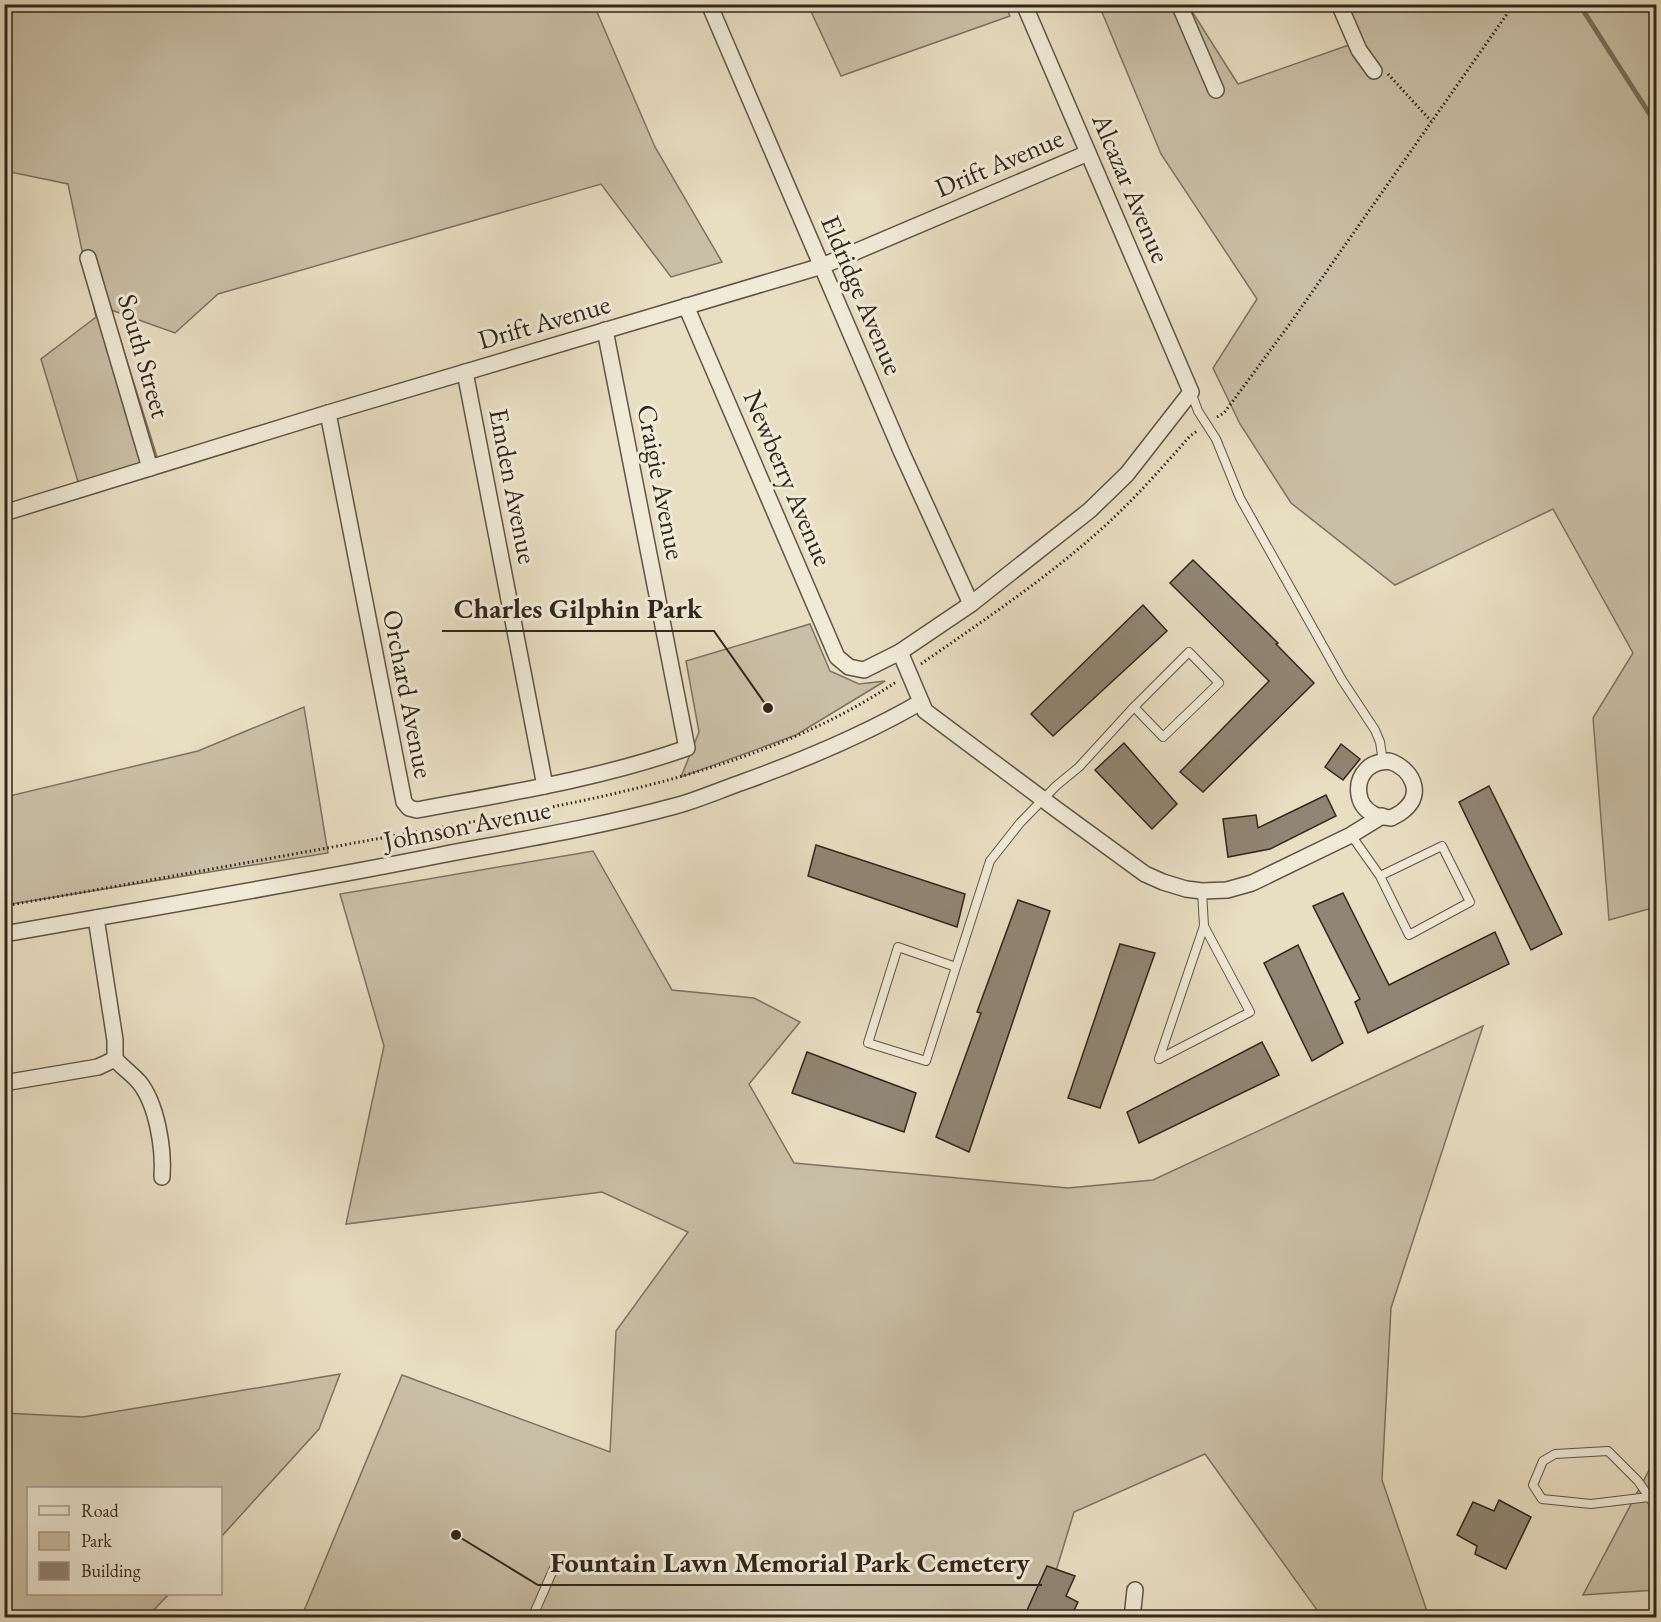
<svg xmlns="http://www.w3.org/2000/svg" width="1661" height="1622" viewBox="0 0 1661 1622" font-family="'EB Garamond',serif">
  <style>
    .green { fill: #c9bfa6; stroke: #7d7262; stroke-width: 1.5 }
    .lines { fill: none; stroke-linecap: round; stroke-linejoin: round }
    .stream { stroke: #7a6f5e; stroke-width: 5 }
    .building { fill: #908673; stroke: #31261d; stroke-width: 1.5 }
    .service-casing { stroke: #5f5446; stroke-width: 10 }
    .minor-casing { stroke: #5f5446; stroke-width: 18 }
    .path { stroke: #31261d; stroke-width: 3; stroke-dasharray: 1.5 3; stroke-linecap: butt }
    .service { stroke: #f0ead7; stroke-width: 8 }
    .minor { stroke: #f0ead7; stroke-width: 15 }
    .labels { text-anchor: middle; stroke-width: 6; stroke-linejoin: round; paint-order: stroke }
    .street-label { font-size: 27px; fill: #31261d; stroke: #f0ead7 }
    .leader { fill: none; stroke: #31261d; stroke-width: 2 }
    .callout-dot { fill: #31261d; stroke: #f0ead7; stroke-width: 2 }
    .callout-label { font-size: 28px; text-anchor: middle; font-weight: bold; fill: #31261d; stroke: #f0ead7; stroke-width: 6; stroke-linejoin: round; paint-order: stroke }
  </style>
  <rect width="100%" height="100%" fill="#e8dec2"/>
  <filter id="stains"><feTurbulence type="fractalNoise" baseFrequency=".00333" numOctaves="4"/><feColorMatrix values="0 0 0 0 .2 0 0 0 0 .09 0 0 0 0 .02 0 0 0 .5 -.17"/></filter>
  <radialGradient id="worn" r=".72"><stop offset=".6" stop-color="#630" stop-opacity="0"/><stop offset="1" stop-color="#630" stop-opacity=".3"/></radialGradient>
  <!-- green -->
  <g class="green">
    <path d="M 5,5 L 594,5 L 655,147 L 722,262 L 671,277 L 601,184 L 218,294 L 175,333 L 111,310 L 158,460 L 79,485 L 41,359 L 96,317 L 68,184 L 5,171 Z"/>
    <path d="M 808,5 L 1005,5 L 1010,16 L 841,76 Z"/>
    <path d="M 1099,5 L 1188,5 L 1238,84 L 1363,40 L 1347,5 L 1656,5 L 1656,907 L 1609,920 L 1593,718 L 1633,653 L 1553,509 L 1395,585 L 1291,503 L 1240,424 L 1213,368 L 1257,299 L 1161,154 Z"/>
    <path d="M 810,624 L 830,671 L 859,684 L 885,681 L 796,735 L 681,777 L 699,732 L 686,661 Z"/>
    <path d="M 304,707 L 328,853 L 5,905 L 5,797 L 198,751 Z"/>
    <path d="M 593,851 L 672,990 L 754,998 L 800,1022 L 749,1084 L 794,1163 L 1068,1188 L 1153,1180 L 1483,1026 L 1391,1308 L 1382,1480 L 1429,1617 L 1322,1617 L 1205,1454 L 1074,1512 L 1042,1617 L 301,1618 L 402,1375 L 610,1452 L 616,1331 L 688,1232 L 602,1192 L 346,1224 L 384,1046 L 340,894 Z"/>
    <path d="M 340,1374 L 319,1429 L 221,1537 L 220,1488 L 28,1488 L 28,1594 L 169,1594 L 147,1617 L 5,1617 L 5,1413 L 83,1417 Z"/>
    <path d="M 1656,1457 L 1656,1590 L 1583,1595 Z"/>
  </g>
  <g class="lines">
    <!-- stream -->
    <path class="stream" d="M 1579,4 L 1656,124"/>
  </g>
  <!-- building -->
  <g class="building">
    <path d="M 1193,560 L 1278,643 L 1276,644 L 1314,683 L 1203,792 L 1180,772 L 1269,681 L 1170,583 Z"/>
    <path d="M 1143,605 L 1167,631 L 1053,736 L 1031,714 Z"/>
    <path d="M 1124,743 L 1177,804 L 1152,829 L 1095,770 Z"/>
    <path d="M 1341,744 L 1360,759 L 1343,780 L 1325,767 Z"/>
    <path d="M 1489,786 L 1562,934 L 1531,950 L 1459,802 Z"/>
    <path d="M 1326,795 L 1336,816 L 1270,849 L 1228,857 L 1223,819 L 1256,815 L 1258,828 Z"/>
    <path d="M 816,845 L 965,894 L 957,927 L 808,876 Z"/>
    <path d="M 1343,893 L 1389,985 L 1495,932 L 1509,964 L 1368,1033 L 1355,1002 L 1360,999 L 1313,906 Z"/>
    <path d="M 1018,900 L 1050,911 L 969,1152 L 936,1137 L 981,1013 L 977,1012 Z"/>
    <path d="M 1120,944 L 1155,953 L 1100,1108 L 1068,1098 Z"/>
    <path d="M 1298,945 L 1343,1043 L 1312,1061 L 1264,963 Z"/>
    <path d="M 1262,1042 L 1279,1075 L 1139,1143 L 1127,1112 Z"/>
    <path d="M 807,1052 L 916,1093 L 904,1132 L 792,1093 Z"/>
    <path d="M 1499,1500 L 1531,1517 L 1506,1569 L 1475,1554 L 1477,1546 L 1457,1535 L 1473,1502 L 1494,1511 Z"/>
    <path d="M 1047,1566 L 1075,1576 L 1066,1596 L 1078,1602 L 1071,1617 L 1024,1617 Z"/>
  </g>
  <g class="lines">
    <defs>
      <g id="service">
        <path d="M 1191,392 L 1198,411 L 1216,439 L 1240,498 L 1342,680 L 1375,730 L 1380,742 L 1383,762"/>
        <path d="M 1189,652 L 1219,683 L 1163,737 L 1134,707 Z"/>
        <path d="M 1351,835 L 1380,876 L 1409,935 L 1470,902 L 1442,846 L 1380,876"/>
        <path d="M 956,967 L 926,1061 L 868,1043 L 898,947 L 956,967 L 990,861 L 1020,823 L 1056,786 L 1079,767 L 1134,707"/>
        <path d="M 1159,1059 L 1250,1012 L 1204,926"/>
        <path d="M 1159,1059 L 1204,926 L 1202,891"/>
        <path d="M 1649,1497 L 1591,1504 L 1542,1499 L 1533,1485 L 1543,1461 L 1555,1454 L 1608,1451 L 1638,1481 L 1656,1507"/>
        <path d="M 532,1618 L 553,1570"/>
      </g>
      <g id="minor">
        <path d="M 709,4 L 902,453 L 971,604"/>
        <path d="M 1179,4 L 1216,90"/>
        <path d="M 1339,4 L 1359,50 L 1374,71"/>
        <path d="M 88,258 L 150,468"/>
        <path d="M 686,306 L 837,657 L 849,667 L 864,670 L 900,652 L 971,604 L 1090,510 L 1127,474 L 1191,392 L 1024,4"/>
        <path d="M 465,372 L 545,786"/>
        <path d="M 328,413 L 404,802 L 409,808 L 417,810 C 508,793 599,779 687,748 L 605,330"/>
        <path d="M 4,513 L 328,413 L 822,266 L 1088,153"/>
        <path d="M 900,652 L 925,711 L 1056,809 L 1145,874 L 1163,882 L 1186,889 L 1202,891 L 1227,890 L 1252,883 L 1351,835 L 1382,816"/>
        <path d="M 1389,761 C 1411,768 1425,793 1404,810 C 1401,813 1395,816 1391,818 C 1385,817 1378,817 1373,814 C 1356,805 1354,782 1367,769 C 1373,763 1380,762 1389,761 Z"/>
        <path d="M 96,918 L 115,1040 L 115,1059"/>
        <path d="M 4,934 C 150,908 296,884 441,855 C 520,840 598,827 675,806 C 698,800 720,790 743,782 C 804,760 864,735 921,702"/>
        <path d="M 115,1059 C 122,1067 132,1074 139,1082 C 157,1104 164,1149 162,1177"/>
        <path d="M 4,1083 L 98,1067 L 115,1059"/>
        <path d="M 1132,1618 L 1135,1590"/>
      </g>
    </defs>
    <!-- service casing -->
    <use href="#service" class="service-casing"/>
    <!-- minor casing -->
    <use href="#minor" class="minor-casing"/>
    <!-- path -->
    <g class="path">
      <path d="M 1388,74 L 1431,121"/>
      <path d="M 1217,417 L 1224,413 L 1289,325 L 1514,4"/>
      <path d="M 921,664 C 981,622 1043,581 1098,532 C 1131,503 1161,469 1190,436 L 1197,431"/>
      <path d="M 4,906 C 136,883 267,859 398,835 C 565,805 753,778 896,682"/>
    </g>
    <!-- service -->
    <use href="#service" class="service"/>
    <!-- minor -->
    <use href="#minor" class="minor"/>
  </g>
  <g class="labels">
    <!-- street labels -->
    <g class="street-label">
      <text transform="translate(999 163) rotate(-23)" y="9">Drift Avenue</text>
      <text transform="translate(1131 188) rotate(67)" y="9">Alcazar Avenue</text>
      <text transform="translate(862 295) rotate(67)" y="9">Eldridge Avenue</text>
      <text transform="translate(544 322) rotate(-16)" y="9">Drift Avenue</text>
      <text transform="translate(144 356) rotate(74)" y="9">South Street</text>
      <text transform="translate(788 478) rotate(67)" y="9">Newberry Avenue</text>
      <text transform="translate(661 482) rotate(79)" y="9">Craigie Avenue</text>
      <text transform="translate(513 486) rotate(79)" y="9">Emden Avenue</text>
      <text transform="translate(408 694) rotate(79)" y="9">Orchard Avenue</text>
      <text transform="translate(467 825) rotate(-11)" y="9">Johnson Avenue</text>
    </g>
  </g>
  <!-- callouts -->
  <path class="leader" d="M768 708L714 631H442M456 1535L538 1585H1042"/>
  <g class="callout-dot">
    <circle cx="768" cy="708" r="6"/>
    <circle cx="456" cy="1535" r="6"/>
  </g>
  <g class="callout-label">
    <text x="578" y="618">Charles Gilphin Park</text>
    <text x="790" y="1572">Fountain Lawn Memorial Park Cemetery</text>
  </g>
  <!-- margin -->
  <rect width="1661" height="1622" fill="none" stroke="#e8dec2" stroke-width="24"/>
  <rect x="6" y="6" width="1649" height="1610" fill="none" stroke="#31261d" stroke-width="3"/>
  <rect x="12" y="12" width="1637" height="1598" fill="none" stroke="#31261d" stroke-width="1.5"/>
  <!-- legend -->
  <rect x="27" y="1487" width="195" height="108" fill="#f0ead7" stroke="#a49c8d" stroke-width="1.5"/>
  <rect x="39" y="1506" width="30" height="9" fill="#f0ead7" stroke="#a49c8d" stroke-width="1.5"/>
  <text x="81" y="1517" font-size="18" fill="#31261d">Road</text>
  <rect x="39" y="1532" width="30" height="18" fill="#c9bfa6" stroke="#a49c8d" stroke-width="1.5"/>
  <text x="81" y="1547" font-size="18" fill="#31261d">Park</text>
  <rect x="39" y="1562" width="30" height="18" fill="#908673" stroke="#a49c8d" stroke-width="1.5"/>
  <text x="81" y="1577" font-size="18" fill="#31261d">Building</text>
  <rect width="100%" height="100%" filter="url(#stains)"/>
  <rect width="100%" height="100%" fill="url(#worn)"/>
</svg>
